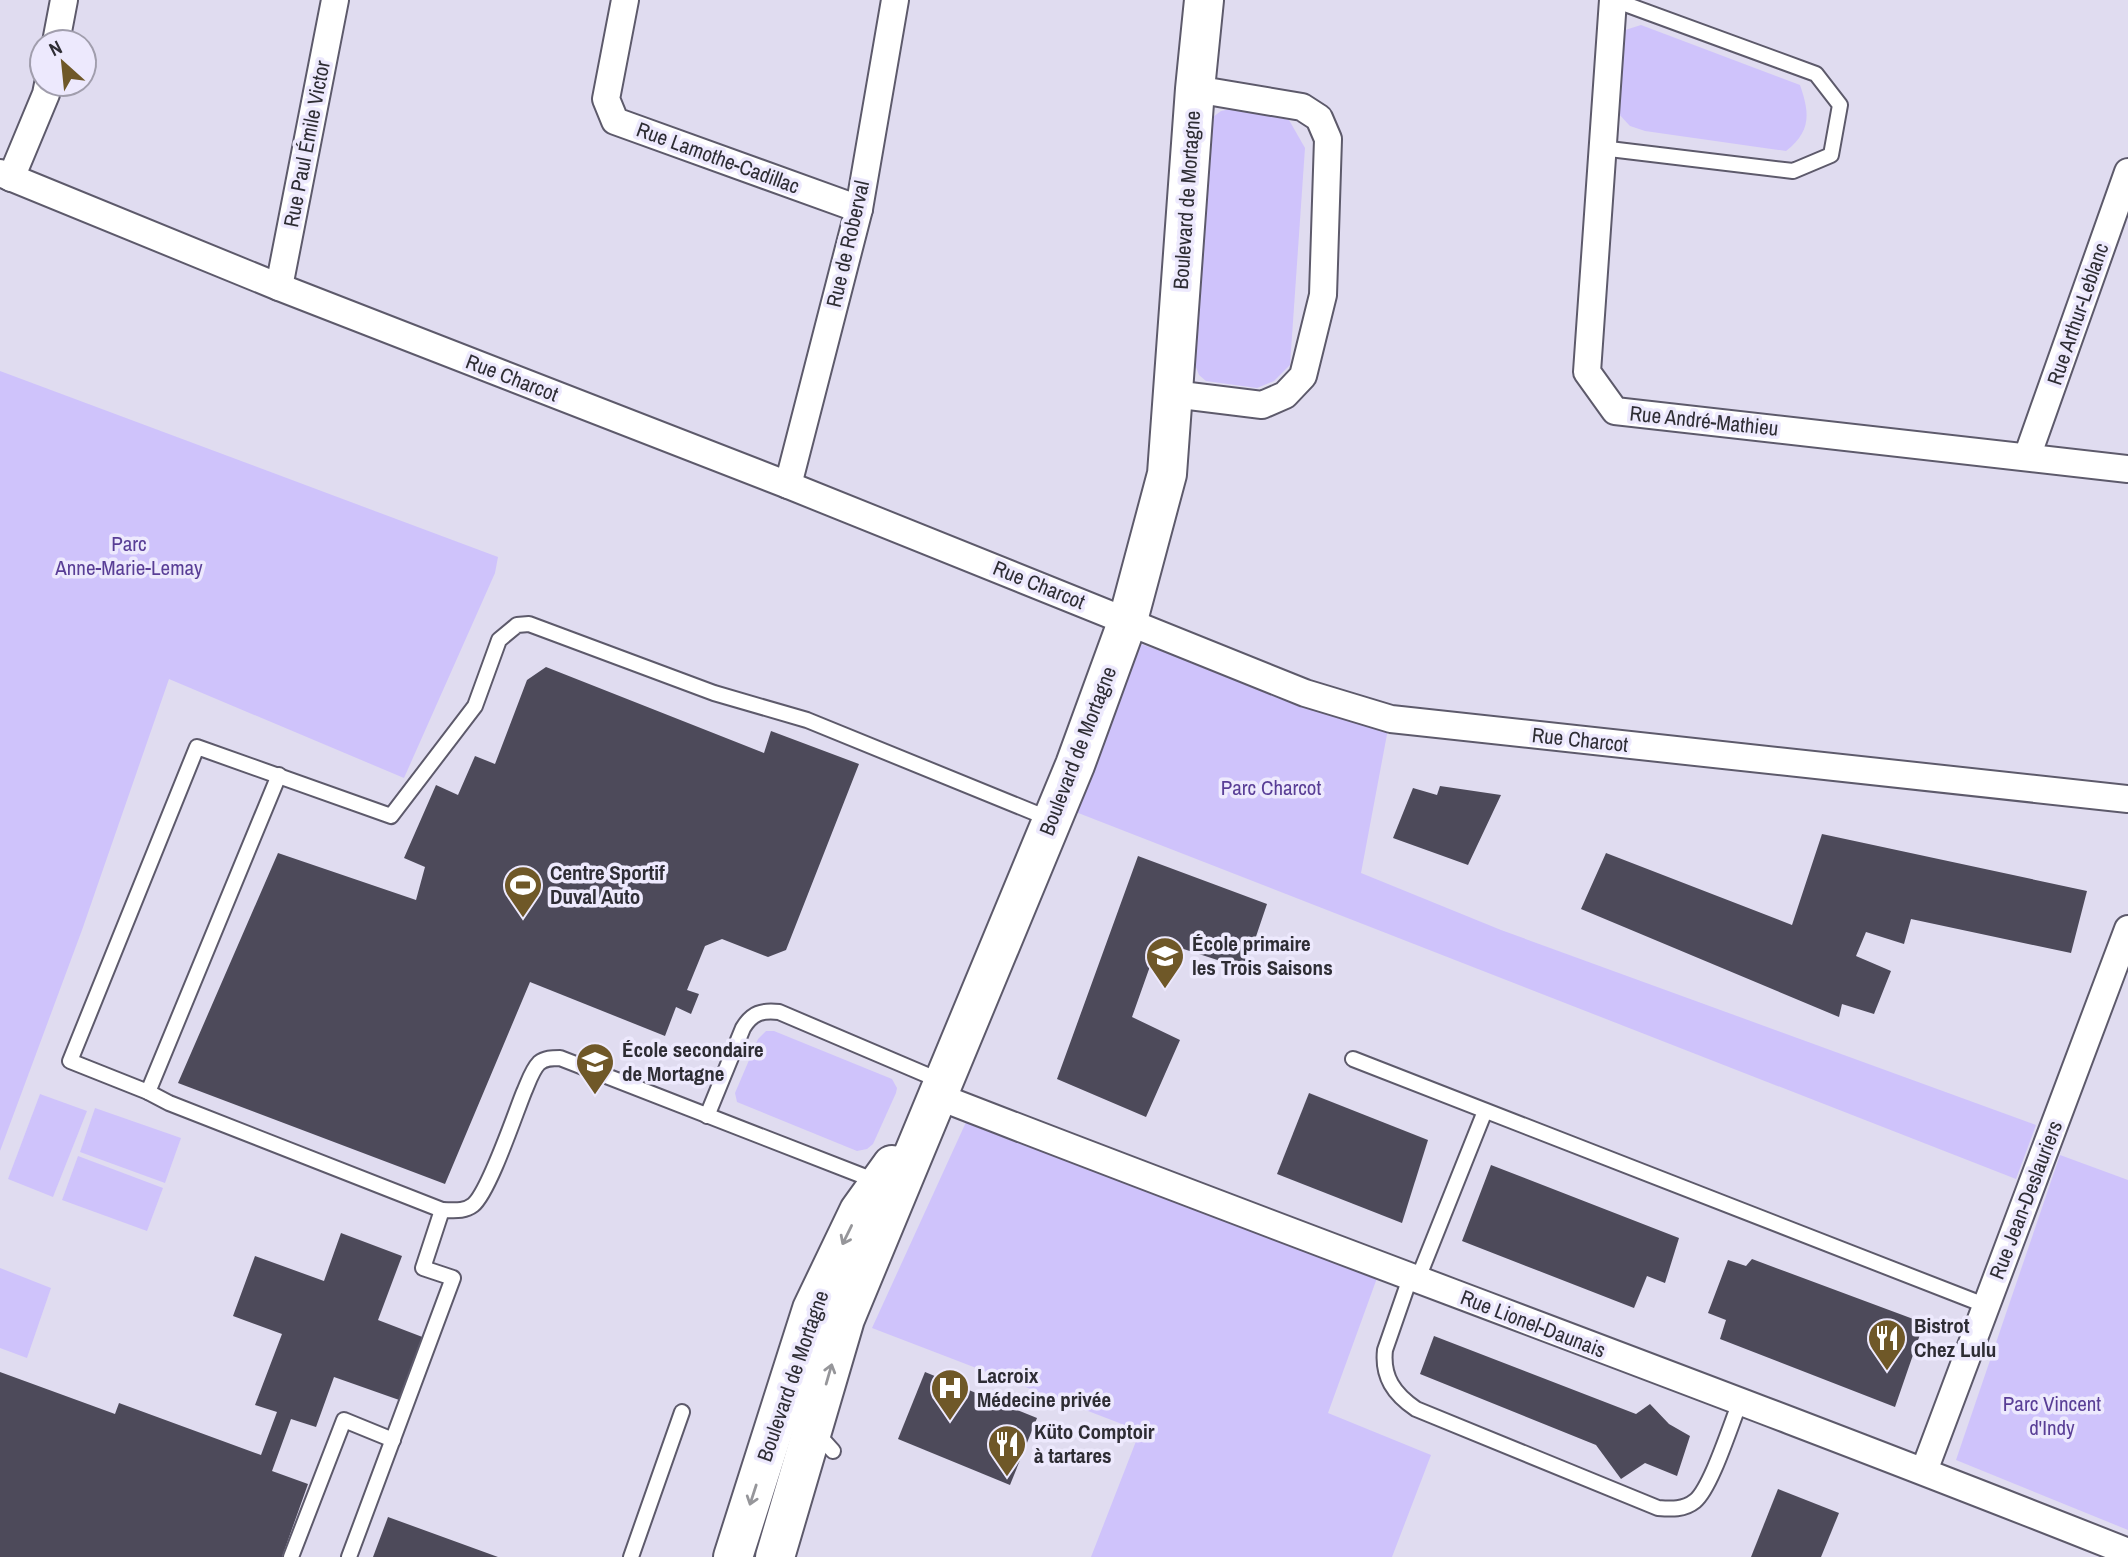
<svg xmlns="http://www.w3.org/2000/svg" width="2128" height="1557" viewBox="0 0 2128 1557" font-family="'Archivo Narrow',sans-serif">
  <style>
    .green { fill: #cfc3fb }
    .building { fill: #4d4a5a }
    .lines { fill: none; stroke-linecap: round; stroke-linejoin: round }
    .lane-casing { stroke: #5d5a6b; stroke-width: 18 }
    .street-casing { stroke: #5d5a6b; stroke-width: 30 }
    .secondary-casing { stroke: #5d5a6b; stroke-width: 42 }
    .lane { stroke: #fff; stroke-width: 14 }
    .street { stroke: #fff; stroke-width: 26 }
    .secondary { stroke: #fff; stroke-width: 38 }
    .oneway { stroke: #96969a }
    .labels { text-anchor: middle; stroke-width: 7; stroke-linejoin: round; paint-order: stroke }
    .street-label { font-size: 21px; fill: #2e2d34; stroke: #ede9fd }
    .park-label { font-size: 21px; fill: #593e96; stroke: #ede9fd }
    .poi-label { font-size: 21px; font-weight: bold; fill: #2e2d34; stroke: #ede9fd; text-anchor: start }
  </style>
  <rect width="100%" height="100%" fill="#e0dcf0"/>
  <!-- green -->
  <g class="green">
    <path d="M 1641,25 L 1800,85 C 1810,114 1811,131 1786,151 L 1645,131 L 1630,126 L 1616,111 L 1622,31 Z"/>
    <path d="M 1236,108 L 1289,120 L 1305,148 L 1290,365 L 1274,381 L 1257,388 L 1206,381 L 1199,375 L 1192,357 L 1209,120 L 1221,111 Z"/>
    <path d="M 0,371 L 498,557 L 495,573 L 404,778 L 169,679 L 82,930 L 0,1151 Z"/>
    <path d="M 1132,641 L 1388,729 L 1361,873 L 1501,930 L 2036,1125 L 2016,1179 L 1068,809 Z"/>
    <path d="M 766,1031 L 774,1031 L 892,1079 L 897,1088 L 896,1093 L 873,1144 L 867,1149 L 857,1151 L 737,1102 L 735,1093 L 758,1039 Z"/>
    <path d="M 40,1094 L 87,1111 L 53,1197 L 8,1179 Z"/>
    <path d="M 95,1108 L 181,1138 L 165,1183 L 80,1152 Z"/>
    <path d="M 972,1109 L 1381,1267 L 1328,1413 L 1431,1455 L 1392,1557 L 1091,1557 L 1140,1431 L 872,1328 Z"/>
    <path d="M 2060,1155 L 2128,1180 L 2128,1530 L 1956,1460 Z"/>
    <path d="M 78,1156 L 163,1188 L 147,1231 L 62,1200 Z"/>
    <path d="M 0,1268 L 51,1288 L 27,1358 L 0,1348 Z"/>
  </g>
  <!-- building -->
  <g class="building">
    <path d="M 546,667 L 764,753 L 771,731 L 859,764 L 786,950 L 768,957 L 722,939 L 705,946 L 687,990 L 699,994 L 691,1014 L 676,1007 L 665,1036 L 530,982 L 445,1184 L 178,1083 L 278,853 L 416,900 L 425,867 L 404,858 L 436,785 L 458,795 L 475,756 L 495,764 L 527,680 Z"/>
    <path d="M 1440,786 L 1501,795 L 1468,865 L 1393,838 L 1413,788 L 1437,795 Z"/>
    <path d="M 1822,834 L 2087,891 L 2071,953 L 1911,919 L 1904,944 L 1866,932 L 1856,956 L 1891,971 L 1874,1014 L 1842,1004 L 1839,1017 L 1581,909 L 1606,853 L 1792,925 Z"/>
    <path d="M 1138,856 L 1267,904 L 1245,969 L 1159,941 L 1132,1017 L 1180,1040 L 1146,1117 L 1057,1079 Z"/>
    <path d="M 1309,1093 L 1428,1140 L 1402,1223 L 1277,1174 Z"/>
    <path d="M 1491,1165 L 1679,1238 L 1665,1283 L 1647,1276 L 1634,1308 L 1462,1241 Z"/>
    <path d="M 341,1233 L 402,1256 L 378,1320 L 425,1338 L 402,1401 L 334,1377 L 316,1427 L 291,1419 L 272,1471 L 308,1484 L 282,1557 L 0,1557 L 0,1372 L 115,1414 L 119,1403 L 261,1455 L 277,1412 L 255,1405 L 282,1334 L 233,1316 L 255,1256 L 324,1281 Z"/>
    <path d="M 1752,1259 L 1924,1323 L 1895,1407 L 1720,1339 L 1726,1320 L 1708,1313 L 1728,1260 L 1746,1266 Z"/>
    <path d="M 1434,1336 L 1636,1414 L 1650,1404 L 1669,1424 L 1690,1436 L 1677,1476 L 1645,1463 L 1621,1479 L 1596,1445 L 1420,1374 Z"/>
    <path d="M 925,1372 L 1037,1418 L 1010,1485 L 898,1439 Z"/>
    <path d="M 1778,1489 L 1839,1513 L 1821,1557 L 1751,1557 Z"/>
    <path d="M 388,1517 L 498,1557 L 373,1557 Z"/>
  </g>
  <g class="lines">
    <defs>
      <g id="lane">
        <path d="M 1601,148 L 1793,171 L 1831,155 L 1840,105 L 1816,74 L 1614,0"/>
        <path d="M 1353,1059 L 1987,1306"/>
        <path d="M 148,1092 L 279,775"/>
        <path d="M 707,1116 L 743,1028 C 752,1013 762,1010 779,1012 L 941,1081"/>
        <path d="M 442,1210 L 169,1103 L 148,1092 L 70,1061 L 197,747 L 391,816 L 475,706 L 499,640 L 517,625 L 529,624 L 714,693 L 807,720 L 1050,819"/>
        <path d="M 1410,1278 L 1385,1350 C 1382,1377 1394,1394 1416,1409 L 1658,1508 C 1671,1509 1684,1510 1695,1501 C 1711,1488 1731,1424 1740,1402"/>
        <path d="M 1417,1281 L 1485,1111"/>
        <path d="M 815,1431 L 833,1451"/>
        <path d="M 291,1557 L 344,1420 L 393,1440"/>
        <path d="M 349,1557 L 453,1278 L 423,1268 L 442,1210 C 453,1210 464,1212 473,1205 C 489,1192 515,1114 524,1092 C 528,1083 532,1070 539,1063 C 545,1058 552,1058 560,1058 L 876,1181"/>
        <path d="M 631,1557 L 682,1412"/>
      </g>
      <g id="street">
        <path d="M 625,0 L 606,99 L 615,121 L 859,209"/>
        <path d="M 1613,0 L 1587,372 L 1615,411 L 2128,469"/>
        <path d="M 56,42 L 64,0"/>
        <path d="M 0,173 L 279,287 L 788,485 L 1305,693 L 1391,719 L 2128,799"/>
        <path d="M 11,178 L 46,94 L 48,84"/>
        <path d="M 279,287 L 335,0"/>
        <path d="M 1173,394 L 1262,405 L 1285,395 L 1303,376 L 1323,295 L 1328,139 L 1319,118 L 1302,107 L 1195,89"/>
        <path d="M 2027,457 L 2128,172"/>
        <path d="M 788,485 L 859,209 L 895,0"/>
        <path d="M 937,1096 C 1333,1250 1733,1395 2128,1552"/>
        <path d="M 1924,1471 L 2128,929"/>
      </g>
      <g id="secondary">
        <path d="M 733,1557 L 812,1309 L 859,1211 L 892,1165"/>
        <path d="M 775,1557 L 845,1319 L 1075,765 L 1128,620 L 1167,474 L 1195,89 L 1204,0"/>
      </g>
    </defs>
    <!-- lane casing -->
    <use href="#lane" class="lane-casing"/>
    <!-- street casing -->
    <use href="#street" class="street-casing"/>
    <!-- secondary casing -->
    <use href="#secondary" class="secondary-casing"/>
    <!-- lane -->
    <use href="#lane" class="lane"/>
    <!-- street -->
    <use href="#street" class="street"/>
    <!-- secondary -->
    <use href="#secondary" class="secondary"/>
  </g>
  <!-- one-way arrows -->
  <defs><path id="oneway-shaft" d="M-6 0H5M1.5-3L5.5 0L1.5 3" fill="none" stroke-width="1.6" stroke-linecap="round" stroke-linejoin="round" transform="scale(1.75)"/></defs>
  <g class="oneway">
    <use href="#oneway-shaft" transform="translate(847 1235) rotate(116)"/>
    <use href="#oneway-shaft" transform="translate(829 1374) rotate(-74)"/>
    <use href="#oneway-shaft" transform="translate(753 1495) rotate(108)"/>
  </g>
  <!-- icons -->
  <defs>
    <symbol id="stadium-pin" viewBox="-11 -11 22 30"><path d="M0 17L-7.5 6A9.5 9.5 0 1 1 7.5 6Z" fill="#6f5828" stroke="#ede9fd"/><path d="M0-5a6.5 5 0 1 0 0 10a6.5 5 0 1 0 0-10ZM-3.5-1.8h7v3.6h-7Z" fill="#fff"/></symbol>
    <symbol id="school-pin" viewBox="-11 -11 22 30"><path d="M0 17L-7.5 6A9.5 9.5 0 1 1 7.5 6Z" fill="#6f5828" stroke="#ede9fd"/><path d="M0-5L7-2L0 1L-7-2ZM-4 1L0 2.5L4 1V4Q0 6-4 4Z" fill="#fff"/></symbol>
    <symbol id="restaurant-pin" viewBox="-11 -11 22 30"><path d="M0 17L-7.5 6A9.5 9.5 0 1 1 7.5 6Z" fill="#6f5828" stroke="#ede9fd"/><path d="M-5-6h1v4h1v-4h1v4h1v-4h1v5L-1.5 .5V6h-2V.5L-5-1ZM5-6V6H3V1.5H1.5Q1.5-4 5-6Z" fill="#fff"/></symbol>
    <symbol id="hospital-pin" viewBox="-11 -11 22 30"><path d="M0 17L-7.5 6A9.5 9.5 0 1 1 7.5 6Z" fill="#6f5828" stroke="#ede9fd"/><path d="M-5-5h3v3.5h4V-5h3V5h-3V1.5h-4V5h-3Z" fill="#fff"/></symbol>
  </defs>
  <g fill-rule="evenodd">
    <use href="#stadium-pin" x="501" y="863" width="44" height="60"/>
    <use href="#school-pin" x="1143" y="934" width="44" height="60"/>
    <use href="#school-pin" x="573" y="1040" width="44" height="60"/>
    <use href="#restaurant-pin" x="1865" y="1316" width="44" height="60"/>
    <use href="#hospital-pin" x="928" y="1366" width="44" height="60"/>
    <use href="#restaurant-pin" x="985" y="1422" width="44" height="60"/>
  </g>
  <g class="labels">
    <!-- street labels -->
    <g class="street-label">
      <text transform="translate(307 144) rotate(-79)" y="7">Rue Paul Émile Victor</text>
      <text transform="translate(718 158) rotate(20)" y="7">Rue Lamothe-Cadillac</text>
      <text transform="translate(1187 200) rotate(-86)" y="7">Boulevard de Mortagne</text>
      <text transform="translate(848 244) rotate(-77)" y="7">Rue de Roberval</text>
      <text transform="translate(2078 314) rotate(-71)" y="7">Rue Arthur-Leblanc</text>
      <text transform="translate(512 378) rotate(21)" y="7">Rue Charcot</text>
      <text transform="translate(1704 421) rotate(6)" y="7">Rue André-Mathieu</text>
      <text transform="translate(1039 585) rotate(22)" y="7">Rue Charcot</text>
      <text transform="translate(1580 740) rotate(6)" y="7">Rue Charcot</text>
      <text transform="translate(1078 751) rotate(-69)" y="7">Boulevard de Mortagne</text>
      <text transform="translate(2026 1200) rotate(-69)" y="7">Rue Jean-Deslauriers</text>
      <text transform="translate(1533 1324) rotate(21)" y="7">Rue Lionel-Daunais</text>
      <text transform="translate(793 1376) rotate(-71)" y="7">Boulevard de Mortagne</text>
    </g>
    <!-- park labels -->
    <g class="park-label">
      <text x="129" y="551">Parc<tspan x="129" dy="24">Anne-Marie-Lemay</tspan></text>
      <text x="1271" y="795">Parc Charcot</text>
      <text x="2052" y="1411">Parc Vincent<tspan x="2052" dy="24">d'Indy</tspan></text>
    </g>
    <!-- poi labels -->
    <g class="poi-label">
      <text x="550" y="880">Centre Sportif<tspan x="550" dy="24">Duval Auto</tspan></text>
      <text x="1192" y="951">École primaire<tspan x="1192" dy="24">les Trois Saisons</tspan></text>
      <text x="622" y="1057">École secondaire<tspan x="622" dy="24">de Mortagne</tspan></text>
      <text x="1914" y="1333">Bistrot<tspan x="1914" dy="24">Chez Lulu</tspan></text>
      <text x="977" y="1383">Lacroix<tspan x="977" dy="24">Médecine privée</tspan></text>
      <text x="1034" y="1439">Küto Comptoir<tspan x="1034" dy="24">à tartares</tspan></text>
    </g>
  </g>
  <!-- north arrow -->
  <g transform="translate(63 63) rotate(333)"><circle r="33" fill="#ede9fd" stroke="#a19ead" stroke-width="2"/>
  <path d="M0-5L12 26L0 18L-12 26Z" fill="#6f5828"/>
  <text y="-10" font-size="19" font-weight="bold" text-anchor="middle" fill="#2e2d34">N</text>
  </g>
</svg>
